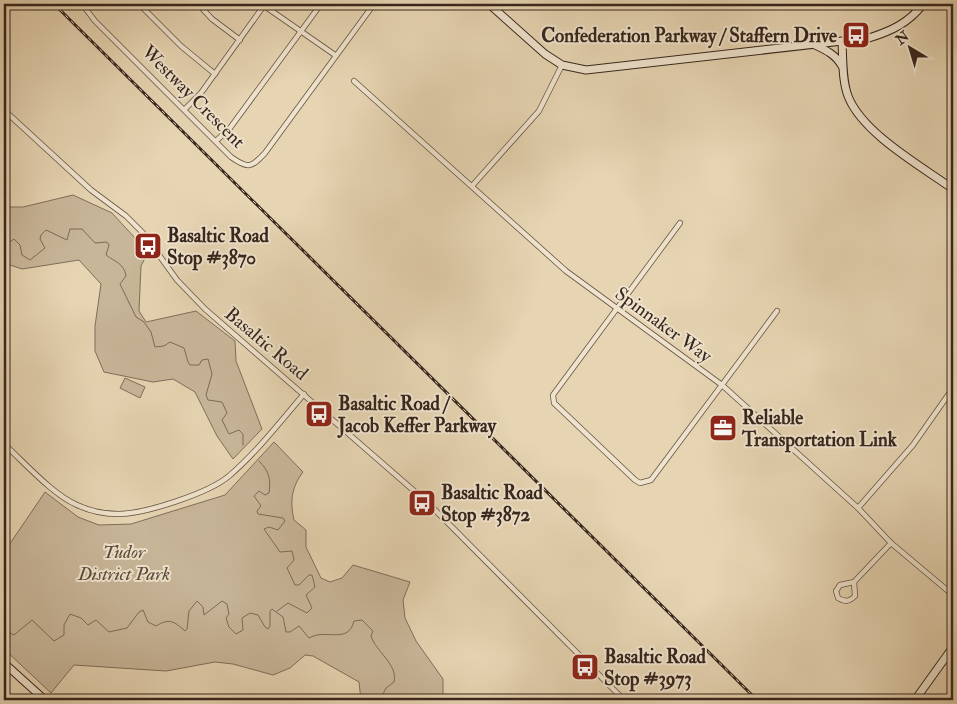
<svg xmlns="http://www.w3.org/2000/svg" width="957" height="704" viewBox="0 0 957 704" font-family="'IM FELL Double Pica',serif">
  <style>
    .green { fill: #c8b699; stroke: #806e5b }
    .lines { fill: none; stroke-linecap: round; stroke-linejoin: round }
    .stream { stroke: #7c6b58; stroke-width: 1 }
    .street-casing { stroke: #635242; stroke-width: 6 }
    .secondary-casing { stroke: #37261d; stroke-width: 9 }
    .street { stroke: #efe3cd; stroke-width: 4.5 }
    .secondary { stroke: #efe3cd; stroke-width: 7 }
    .rail-casing { stroke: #37261d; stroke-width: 3 }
    .rail { stroke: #efe3cd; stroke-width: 1; stroke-dasharray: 4; stroke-linecap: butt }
    .labels { text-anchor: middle; stroke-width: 4; stroke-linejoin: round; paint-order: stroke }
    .poi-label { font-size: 19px; font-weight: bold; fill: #37261d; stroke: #efe3cd; text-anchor: start }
    .street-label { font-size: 19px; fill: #37261d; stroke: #efe3cd }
    .park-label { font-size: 19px; font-style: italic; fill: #5b4a3c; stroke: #efe3cd }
  </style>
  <rect width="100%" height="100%" fill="#e6d4b2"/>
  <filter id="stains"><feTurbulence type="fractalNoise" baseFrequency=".004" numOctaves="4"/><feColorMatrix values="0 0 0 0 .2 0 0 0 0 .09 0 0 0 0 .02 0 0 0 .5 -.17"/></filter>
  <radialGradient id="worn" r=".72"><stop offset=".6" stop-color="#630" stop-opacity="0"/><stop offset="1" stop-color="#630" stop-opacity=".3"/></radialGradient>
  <!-- green -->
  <g class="green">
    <path d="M 73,195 L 112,213 L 148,252 L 141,266 L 139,311 L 146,322 L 196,311 L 235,341 L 236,361 L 262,429 L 233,459 L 217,436 L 195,392 L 173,379 L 153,382 L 104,372 L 95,351 L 95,326 L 101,284 L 79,260 L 22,269 L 4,263 L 4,207 L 23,207 Z"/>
    <path d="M 125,378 L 145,387 L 140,398 L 120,388 Z"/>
    <path d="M 274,442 L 303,472 C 291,488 290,502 294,520 L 306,530 L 306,547 L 321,578 L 330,582 L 342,578 L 353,565 L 410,582 L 403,600 L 405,618 L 416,641 L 443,679 L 443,700 L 361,700 L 359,682 L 313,656 L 305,655 L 290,668 L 273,675 L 233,664 L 215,662 L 166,671 L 74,665 L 51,693 L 4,649 L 4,546 L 7,548 L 45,492 L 78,517 L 99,525 L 131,524 L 225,495 Z"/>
  </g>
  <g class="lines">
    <!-- stream -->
    <g class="stream">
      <path d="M 4,246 L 14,239 L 20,245 L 22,255 L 30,260 L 45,248 L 40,239 L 41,235 L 46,230 L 67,240 L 70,229 L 82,229 L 95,243 L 107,242 L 109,245 L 106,255 C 115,262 124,263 126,276 L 120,284 L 136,317 L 144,322 L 151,332 L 155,347 L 164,346 L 170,342 L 184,348 L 188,362 L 190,365 L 199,365 L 202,360 L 208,359 L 212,374 L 206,395 L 208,400 L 222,402 L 227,413 L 222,420 L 229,434 L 239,430 L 243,434 L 243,445"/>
      <path d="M 259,461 C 269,471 271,479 269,493 L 265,495 L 259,491 L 254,496 L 261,506 L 257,511 L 258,514 L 283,518 L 285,521 L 278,530 L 269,527 L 264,529 L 280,552 L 292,551 L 294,560 L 287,568 L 295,585 L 299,585 L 309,575 L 312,575 L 315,587 L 306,595 L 312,608 L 307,613 L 288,603 L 277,611"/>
      <path d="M 4,620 L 10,633 L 14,635 L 32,620 L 54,641 L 64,635 L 64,625 L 70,614 L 81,618 L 88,625 L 96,620 L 109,632 L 127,628 L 139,612 L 143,610 L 148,622 L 156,626 C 169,618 174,621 185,631 L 187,629 L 189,611 L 197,601 L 203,607 L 204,615 L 222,601 L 227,604 L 229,614 L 226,618 L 229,627 L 236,634 L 243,630 L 242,618 L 250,613 L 258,615 L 265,627 L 268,629 L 270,626 L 270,611 L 272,609 L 283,617 L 286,632 L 290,632 L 299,626 L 309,638 C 326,628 348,645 354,621 L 362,620 L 373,631 L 371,636 C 376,652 398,664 394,682 L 386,688 L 382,696 L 383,700"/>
    </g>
    <defs>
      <g id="street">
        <path d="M 82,4 L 95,21 L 231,157 C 248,169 251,168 265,153 L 374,4"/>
        <path d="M 139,4 L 181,46 L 215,74"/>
        <path d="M 198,4 L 212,19 L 240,40"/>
        <path d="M 263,5 L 335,55"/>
        <path d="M 354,81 L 566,271 L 722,385 L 858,508 L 891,543 L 953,595"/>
        <path d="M 185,109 L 201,93 L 265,4"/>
        <path d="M 4,110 L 91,190 L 126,216 L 143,233 L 177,280 L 205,309 L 428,503 L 624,700"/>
        <path d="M 216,141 L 230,128 L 321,4"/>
        <path d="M 472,186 L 539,111 L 562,65"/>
        <path d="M 680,223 L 553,395 L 554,403 L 635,480 L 640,483 L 651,480 L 777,311"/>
        <path d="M 4,444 C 25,463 52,494 77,505 C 90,511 104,514 118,514 C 145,514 209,493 229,476 C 257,452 280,422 304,394"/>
        <path d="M 858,508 L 913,445 L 953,388"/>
        <path d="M 854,582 L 855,596 C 849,602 845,602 838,598 L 836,591 L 840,585 L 854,582 L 891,543"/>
      </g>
      <g id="secondary">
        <path d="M 489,4 L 545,54 L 562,65 L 586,70 L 869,38 C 891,31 909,23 923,4"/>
        <path d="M 842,42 C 843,60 842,80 848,96 C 862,133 921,166 953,189"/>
        <path d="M 815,45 C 826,50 836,55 842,66"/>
        <path d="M 4,663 L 45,700"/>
        <path d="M 915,700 L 953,647"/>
      </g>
    </defs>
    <!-- street casing -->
    <use href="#street" class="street-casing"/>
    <!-- secondary casing -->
    <use href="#secondary" class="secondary-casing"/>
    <!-- street -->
    <use href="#street" class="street"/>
    <!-- secondary -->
    <use href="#secondary" class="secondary"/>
    <defs>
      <path id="rail" d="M 54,4 L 757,700"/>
    </defs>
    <!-- rail casing -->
    <use href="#rail" class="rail-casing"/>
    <!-- rail -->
    <use href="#rail" class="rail"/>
  </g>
  <!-- icons -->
  <defs>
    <symbol id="bus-square" viewBox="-11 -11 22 22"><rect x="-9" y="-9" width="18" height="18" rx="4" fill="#8f2418" stroke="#efe3cd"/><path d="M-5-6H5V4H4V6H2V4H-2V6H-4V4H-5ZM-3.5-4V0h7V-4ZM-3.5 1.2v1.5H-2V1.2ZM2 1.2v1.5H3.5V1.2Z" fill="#fff"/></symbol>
    <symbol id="office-square" viewBox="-11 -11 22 22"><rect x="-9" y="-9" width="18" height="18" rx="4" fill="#8f2418" stroke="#efe3cd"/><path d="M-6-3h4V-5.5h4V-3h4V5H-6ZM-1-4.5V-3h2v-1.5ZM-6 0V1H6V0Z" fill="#fff"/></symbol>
  </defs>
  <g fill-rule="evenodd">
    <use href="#bus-square" x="840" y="19" width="32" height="32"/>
    <use href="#bus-square" x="132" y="230" width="32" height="32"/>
    <use href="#bus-square" x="303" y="398" width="32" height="32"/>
    <use href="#office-square" x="707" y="412" width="32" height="32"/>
    <use href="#bus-square" x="406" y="487" width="32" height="32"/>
    <use href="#bus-square" x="569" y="651" width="32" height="32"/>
  </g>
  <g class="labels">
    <!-- poi labels -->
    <g class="poi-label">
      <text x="837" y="42" text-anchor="end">Confederation Parkway / Staffern Drive</text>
      <text x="167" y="242">Basaltic Road<tspan x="167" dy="22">Stop #3870</tspan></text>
      <text x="338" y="410">Basaltic Road /<tspan x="338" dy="22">Jacob Keffer Parkway</tspan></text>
      <text x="742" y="424">Reliable<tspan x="742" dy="22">Transportation Link</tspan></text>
      <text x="441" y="499">Basaltic Road<tspan x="441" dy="22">Stop #3872</tspan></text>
      <text x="604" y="663">Basaltic Road<tspan x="604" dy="22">Stop #3973</tspan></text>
    </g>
    <!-- street labels -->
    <g class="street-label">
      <text transform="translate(194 96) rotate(45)" y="7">Westway Crescent</text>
      <text transform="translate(664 324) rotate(36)" y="7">Spinnaker Way</text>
      <text transform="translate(267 343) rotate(40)" y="7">Basaltic Road</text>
    </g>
    <!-- park labels -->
    <g class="park-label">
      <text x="124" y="558">Tudor<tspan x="124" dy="22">District Park</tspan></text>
    </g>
  </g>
  <!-- margin -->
  <rect width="957" height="704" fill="none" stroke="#e6d4b2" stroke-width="20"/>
  <rect x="5" y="5" width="947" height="694" fill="none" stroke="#37261d" stroke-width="2.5"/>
  <rect x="10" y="10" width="937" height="684" fill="none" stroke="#37261d"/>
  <!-- north arrow -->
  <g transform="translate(910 48) rotate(322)" stroke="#efe3cd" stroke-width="4" paint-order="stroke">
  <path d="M0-4L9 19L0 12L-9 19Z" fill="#37261d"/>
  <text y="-8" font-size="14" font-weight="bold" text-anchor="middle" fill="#37261d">N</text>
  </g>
  <rect width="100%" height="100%" filter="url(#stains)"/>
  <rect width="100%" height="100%" fill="url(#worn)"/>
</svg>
